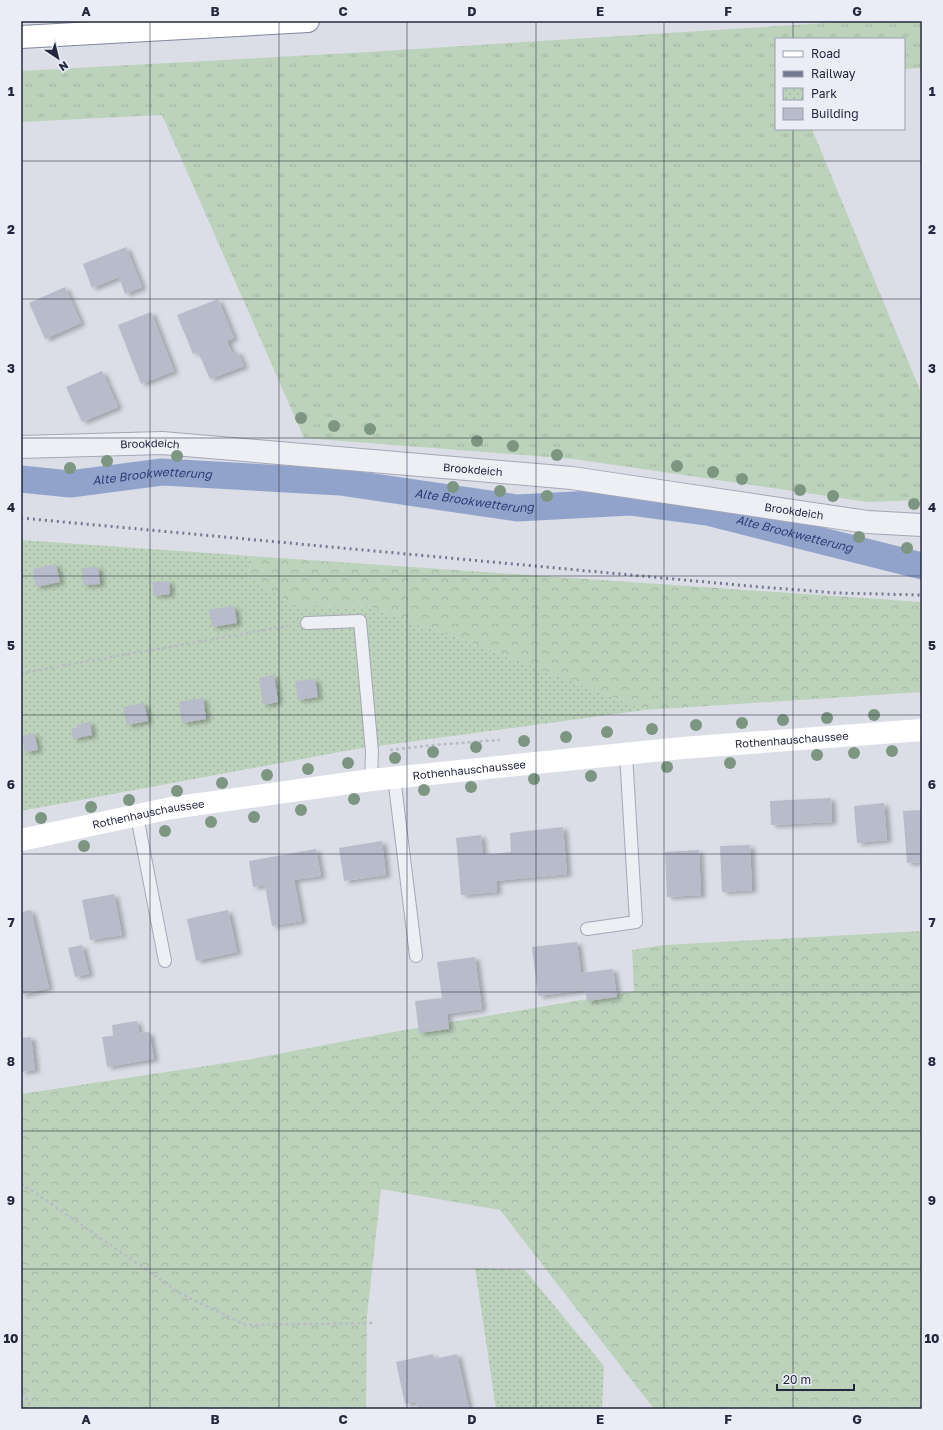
<svg xmlns="http://www.w3.org/2000/svg" width="943" height="1430" viewBox="0 0 943 1430" font-family="'Golos Text',sans-serif">
  <style>
    .grass { fill: url(#grass-tufts) }
    .forest { fill: url(#forest-crowns) }
    .park { fill: url(#park-dots) }
    .lines { fill: none; stroke-linecap: round; stroke-linejoin: round }
    .canal { stroke: #92a3cb; stroke-width: 27 }
    .building { fill: #b8bbca; filter: url(#shadow) }
    .service-casing { stroke: #a4a7b5; stroke-width: 14 }
    .minor-casing { stroke: #a4a7b5; stroke-width: 24 }
    .motorway-casing { stroke: #81879f; stroke-width: 24 }
    .path { stroke: #b9bbc6; stroke-width: 2.5; stroke-dasharray: 3 3; stroke-linecap: butt }
    .service { stroke: #eeeff5; stroke-width: 12 }
    .minor { stroke: #eeeff5; stroke-width: 22 }
    .secondary { stroke: #fff; stroke-width: 22 }
    .motorway { stroke: #fff; stroke-width: 22 }
    .rail { stroke: #737992; stroke-width: 3; stroke-dasharray: 2 4; stroke-linecap: butt }
    .tree { fill: #7d9682 }
    .grid { fill: none; stroke: #24283f; stroke-width: 1; stroke-opacity: 0.55 }
    .labels { text-anchor: middle; stroke-width: 3.5; stroke-linejoin: round; paint-order: stroke }
    .street-label { font-size: 11px; fill: #24283f; stroke: #eaedf5 }
    .water-label { font-size: 12px; font-style: italic; fill: #2a3e76; stroke: #eaedf5 }
    .neatline { fill: none; stroke: #24283f; stroke-width: 1.5 }
    .grid-label { font-size: 13px; text-anchor: middle; font-weight: bold; fill: #24283f }
  </style>
  <defs>
    <pattern id="grass-tufts" width="24" height="20" patternUnits="userSpaceOnUse"><rect width="24" height="20" fill="#bdd2bb"/><path d="M3 7l-1-3M5 7V3M7 7l1-3M15 17l-1-3M17 17v-4M19 17l1-3" fill="none" stroke="#a2b4a2"/></pattern>
    <pattern id="forest-crowns" width="20" height="18" patternUnits="userSpaceOnUse"><rect width="20" height="18" fill="#bdd2bb"/><path d="M2 6a3 3 0 1 1 6 0M12 15a3 3 0 1 1 6 0" fill="none" stroke="#a2b4a2"/></pattern>
    <pattern id="park-dots" width="8" height="8" patternUnits="userSpaceOnUse"><rect width="8" height="8" fill="#bdd2bb"/><path d="M2 2h.1M6 6h.1" fill="none" stroke="#a2b4a2" stroke-width="1.8" stroke-linecap="round"/></pattern>
    <filter id="shadow"><feDropShadow dx="4.5" dy="2.5" stdDeviation="2" flood-color="#0004"/></filter>
  </defs>
  <rect width="100%" height="100%" fill="#dbdee7"/>
  <!-- grass -->
  <path class="grass" d="M 857,21 L 922,21 L 922,68 L 904,69 L 904,39 L 776,39 L 776,129 L 812,129 L 922,395 L 922,500 L 868,502 L 574,459 L 304,438 L 162,115 L 21,122 L 21,71 L 368,52 Z"/>
  <!-- forest -->
  <g class="forest">
    <path d="M 252,556 L 922,602 L 922,692 L 645,710 L 469,642 L 367,606 L 297,607 L 248,577 Z"/>
    <path d="M 922,931 L 922,1409 L 654,1409 L 500,1210 L 381,1189 L 367,1316 L 366,1409 L 21,1409 L 21,1094 L 252,1059 L 393,1032 L 634,991 L 632,950 L 664,945 Z"/>
  </g>
  <!-- park -->
  <g class="park">
    <path d="M 21,540 L 252,556 L 248,577 L 297,607 L 367,606 L 469,642 L 645,710 L 356,749 L 21,811 Z"/>
    <path d="M 475,1268 L 525,1270 L 604,1366 L 602,1409 L 496,1409 Z"/>
  </g>
  <g class="lines">
    <!-- canal -->
    <path class="canal" id="s1" d="M 21,479 L 70,484 L 162,472 L 340,482 L 517,508 L 631,502 L 707,512 L 922,566"/>
  </g>
  <!-- building -->
  <g class="building">
    <path d="M 126,247 L 142,287 L 125,294 L 119,277 L 92,288 L 83,264 Z"/>
    <path d="M 65,287 L 81,323 L 45,339 L 29,303 Z"/>
    <path d="M 218,299 L 234,338 L 227,341 L 232,353 L 237,351 L 244,366 L 210,379 L 198,352 L 193,354 L 177,315 Z"/>
    <path d="M 151,312 L 174,371 L 141,384 L 118,325 Z"/>
    <path d="M 102,371 L 118,407 L 82,422 L 66,387 Z"/>
    <path d="M 56,564 L 60,582 L 36,587 L 33,569 Z"/>
    <path d="M 98,567 L 100,584 L 83,585 L 82,568 Z"/>
    <path d="M 169,581 L 170,594 L 154,596 L 152,582 Z"/>
    <path d="M 234,606 L 237,623 L 212,627 L 209,610 Z"/>
    <path d="M 274,675 L 278,702 L 263,705 L 259,678 Z"/>
    <path d="M 315,679 L 318,697 L 298,700 L 295,681 Z"/>
    <path d="M 203,698 L 206,719 L 182,723 L 179,702 Z"/>
    <path d="M 144,703 L 148,721 L 127,725 L 123,707 Z"/>
    <path d="M 90,722 L 92,735 L 73,739 L 71,729 L 77,728 L 76,725 Z"/>
    <path d="M 34,733 L 38,750 L 25,752 L 22,736 Z"/>
    <path d="M 831,798 L 832,822 L 771,825 L 770,801 Z"/>
    <path d="M 884,803 L 887,840 L 857,843 L 854,806 Z"/>
    <path d="M 922,810 L 922,862 L 907,863 L 903,811 Z"/>
    <path d="M 563,827 L 567,874 L 496,881 L 497,892 L 461,895 L 456,838 L 481,835 L 483,855 L 511,852 L 510,833 Z"/>
    <path d="M 382,841 L 386,875 L 344,881 L 339,848 Z"/>
    <path d="M 750,845 L 752,890 L 722,892 L 720,846 Z"/>
    <path d="M 316,849 L 321,876 L 294,880 L 302,921 L 272,926 L 265,885 L 253,887 L 249,861 Z"/>
    <path d="M 699,850 L 701,895 L 667,897 L 665,852 Z"/>
    <path d="M 114,894 L 122,935 L 90,940 L 82,900 Z"/>
    <path d="M 31,910 L 49,988 L 21,995 L 21,912 Z"/>
    <path d="M 228,910 L 237,952 L 196,961 L 187,919 Z"/>
    <path d="M 577,942 L 581,973 L 613,969 L 617,997 L 587,1001 L 585,990 L 538,996 L 532,947 Z"/>
    <path d="M 82,945 L 89,974 L 75,977 L 68,948 Z"/>
    <path d="M 475,957 L 482,1009 L 447,1014 L 449,1029 L 419,1033 L 415,1001 L 442,998 L 437,962 Z"/>
    <path d="M 137,1021 L 139,1033 L 149,1032 L 154,1059 L 107,1067 L 102,1037 L 113,1036 L 112,1025 Z"/>
    <path d="M 31,1037 L 35,1070 L 21,1072 L 21,1038 Z"/>
    <path d="M 433,1354 L 434,1359 L 457,1354 L 469,1409 L 417,1409 L 416,1402 L 405,1404 L 396,1362 Z"/>
  </g>
  <g class="lines">
    <defs>
      <g id="service">
        <path d="M 307,623 L 360,621 L 372,752 L 371,780"/>
        <path d="M 394,777 L 416,956"/>
        <path d="M 137,816 L 165,961"/>
        <path d="M 587,929 L 636,922 L 626,754"/>
      </g>
      <g id="minor">
        <path id="s2" d="M 21,447 L 162,443 L 572,478 L 867,522 L 922,525"/>
      </g>
      <path id="motorway" d="M 21,37 L 308,21"/>
    </defs>
    <!-- service casing -->
    <use href="#service" class="service-casing"/>
    <!-- minor casing -->
    <use href="#minor" class="minor-casing"/>
    <!-- motorway casing -->
    <use href="#motorway" class="motorway-casing"/>
    <!-- path -->
    <g class="path">
      <path d="M 21,673 L 288,626"/>
      <path d="M 390,750 L 434,745 L 500,740"/>
      <path d="M 21,1183 L 181,1294 L 246,1325 L 375,1323"/>
      <path d="M 21,1386 L 31,1409"/>
    </g>
    <!-- service -->
    <use href="#service" class="service"/>
    <!-- minor -->
    <use href="#minor" class="minor"/>
    <!-- secondary -->
    <path class="secondary" id="s3" d="M 21,840 L 171,808 L 371,780 L 682,748 L 922,730"/>
    <!-- motorway -->
    <use href="#motorway" class="motorway"/>
    <!-- rail -->
    <path class="rail" d="M 21,518 L 749,586 L 837,593 L 922,595"/>
  </g>
  <!-- trees -->
  <g class="tree">
    <circle cx="301" cy="418" r="6"/>
    <circle cx="334" cy="426" r="6"/>
    <circle cx="370" cy="429" r="6"/>
    <circle cx="477" cy="441" r="6"/>
    <circle cx="513" cy="446" r="6"/>
    <circle cx="557" cy="455" r="6"/>
    <circle cx="177" cy="456" r="6"/>
    <circle cx="107" cy="461" r="6"/>
    <circle cx="677" cy="466" r="6"/>
    <circle cx="70" cy="468" r="6"/>
    <circle cx="713" cy="472" r="6"/>
    <circle cx="742" cy="479" r="6"/>
    <circle cx="453" cy="487" r="6"/>
    <circle cx="800" cy="490" r="6"/>
    <circle cx="500" cy="491" r="6"/>
    <circle cx="547" cy="496" r="6"/>
    <circle cx="833" cy="496" r="6"/>
    <circle cx="914" cy="504" r="6"/>
    <circle cx="859" cy="537" r="6"/>
    <circle cx="907" cy="548" r="6"/>
    <circle cx="874" cy="715" r="6"/>
    <circle cx="827" cy="718" r="6"/>
    <circle cx="783" cy="720" r="6"/>
    <circle cx="742" cy="723" r="6"/>
    <circle cx="696" cy="725" r="6"/>
    <circle cx="652" cy="729" r="6"/>
    <circle cx="607" cy="732" r="6"/>
    <circle cx="566" cy="737" r="6"/>
    <circle cx="524" cy="741" r="6"/>
    <circle cx="476" cy="747" r="6"/>
    <circle cx="892" cy="751" r="6"/>
    <circle cx="433" cy="752" r="6"/>
    <circle cx="854" cy="753" r="6"/>
    <circle cx="817" cy="755" r="6"/>
    <circle cx="395" cy="758" r="6"/>
    <circle cx="348" cy="763" r="6"/>
    <circle cx="730" cy="763" r="6"/>
    <circle cx="667" cy="767" r="6"/>
    <circle cx="308" cy="769" r="6"/>
    <circle cx="267" cy="775" r="6"/>
    <circle cx="591" cy="776" r="6"/>
    <circle cx="534" cy="779" r="6"/>
    <circle cx="222" cy="783" r="6"/>
    <circle cx="471" cy="787" r="6"/>
    <circle cx="424" cy="790" r="6"/>
    <circle cx="177" cy="791" r="6"/>
    <circle cx="354" cy="799" r="6"/>
    <circle cx="129" cy="800" r="6"/>
    <circle cx="91" cy="807" r="6"/>
    <circle cx="301" cy="810" r="6"/>
    <circle cx="254" cy="817" r="6"/>
    <circle cx="41" cy="818" r="6"/>
    <circle cx="211" cy="822" r="6"/>
    <circle cx="165" cy="831" r="6"/>
    <circle cx="84" cy="846" r="6"/>
  </g>
  <!-- grid -->
  <path class="grid" d="M 150,21 L 150,1409M 279,21 L 279,1409M 407,21 L 407,1409M 536,21 L 536,1409M 664,21 L 664,1409M 793,21 L 793,39M 793,129 L 793,1409M 21,161 L 922,161M 21,299 L 922,299M 21,438 L 922,438M 21,576 L 922,576M 21,715 L 922,715M 21,854 L 922,854M 21,992 L 922,992M 21,1131 L 922,1131M 21,1269 L 922,1269"/>
  <g class="labels">
    <!-- street labels -->
    <g class="street-label">
      <text dy="4" stroke="none"><textPath href="#s2" startOffset="129">Brookdeich</textPath></text>
      <text dy="4" stroke="none"><textPath href="#s2" startOffset="453">Brookdeich</textPath></text>
      <text dy="4" stroke="none"><textPath href="#s2" startOffset="777">Brookdeich</textPath></text>
      <text dy="4" stroke="none"><textPath href="#s3" startOffset="778">Rothenhauschaussee</textPath></text>
      <text dy="4" stroke="none"><textPath href="#s3" startOffset="454">Rothenhauschaussee</textPath></text>
      <text dy="4" stroke="none"><textPath href="#s3" startOffset="130">Rothenhauschaussee</textPath></text>
    </g>
    <!-- water labels -->
    <g class="water-label">
      <text dy="4" stroke="none"><textPath href="#s1" startOffset="132">Alte Brookwetterung</textPath></text>
      <text dy="4" stroke="none"><textPath href="#s1" startOffset="456">Alte Brookwetterung</textPath></text>
      <text dy="4" stroke="none"><textPath href="#s1" startOffset="780">Alte Brookwetterung</textPath></text>
    </g>
  </g>
  <!-- border -->
  <rect width="943" height="1430" fill="none" stroke="#eaedf5" stroke-width="44"/>
  <!-- legend -->
  <rect x="775" y="38" width="130" height="92" fill="#eaedf5" stroke="#9b9eac"/>
  <rect x="783" y="51" width="20" height="6" fill="#ffffff" stroke="#9b9eac"/>
  <text x="811" y="58" font-size="12" fill="#24283f">Road</text>
  <rect x="783" y="71" width="20" height="6" fill="#737992" stroke="#9b9eac"/>
  <text x="811" y="78" font-size="12" fill="#24283f">Railway</text>
  <rect x="783" y="88" width="20" height="12" fill="url(#park-dots)" stroke="#9b9eac"/>
  <text x="811" y="98" font-size="12" fill="#24283f">Park</text>
  <rect x="783" y="108" width="20" height="12" fill="#b8bbca" stroke="#9b9eac"/>
  <text x="811" y="118" font-size="12" fill="#24283f">Building</text>
  <!-- north arrow -->
  <g transform="translate(58 58) rotate(145)" stroke="#eaedf5" stroke-width="3" paint-order="stroke">
  <path d="M0-3L7 15L0 10L-7 15Z" fill="#24283f"/>
  <text y="-6" font-size="11" font-weight="bold" text-anchor="middle" fill="#24283f">N</text>
  </g>
  <!-- scale -->
  <path d="M777 1384v6h77v-6" fill="none" stroke="#24283f" stroke-width="2"/>
  <text x="783" y="1384" font-size="12" fill="#24283f" stroke="#eaedf5" stroke-width="3" paint-order="stroke">20 m</text>
  <rect x="22" y="22" width="899" height="1386" class="neatline"/>
  <g class="grid-label">
    <text x="86" y="16">A</text>
    <text x="215" y="16">B</text>
    <text x="343" y="16">C</text>
    <text x="472" y="16">D</text>
    <text x="600" y="16">E</text>
    <text x="728" y="16">F</text>
    <text x="857" y="16">G</text>
    <text x="11" y="96">1</text>
    <text x="932" y="96">1</text>
    <text x="11" y="234">2</text>
    <text x="932" y="234">2</text>
    <text x="11" y="373">3</text>
    <text x="932" y="373">3</text>
    <text x="11" y="512">4</text>
    <text x="932" y="512">4</text>
    <text x="11" y="650">5</text>
    <text x="932" y="650">5</text>
    <text x="11" y="789">6</text>
    <text x="932" y="789">6</text>
    <text x="11" y="927">7</text>
    <text x="932" y="927">7</text>
    <text x="11" y="1066">8</text>
    <text x="932" y="1066">8</text>
    <text x="11" y="1205">9</text>
    <text x="932" y="1205">9</text>
    <text x="11" y="1343">10</text>
    <text x="932" y="1343">10</text>
    <text x="86" y="1424">A</text>
    <text x="215" y="1424">B</text>
    <text x="343" y="1424">C</text>
    <text x="472" y="1424">D</text>
    <text x="600" y="1424">E</text>
    <text x="728" y="1424">F</text>
    <text x="857" y="1424">G</text>
  </g>
</svg>
